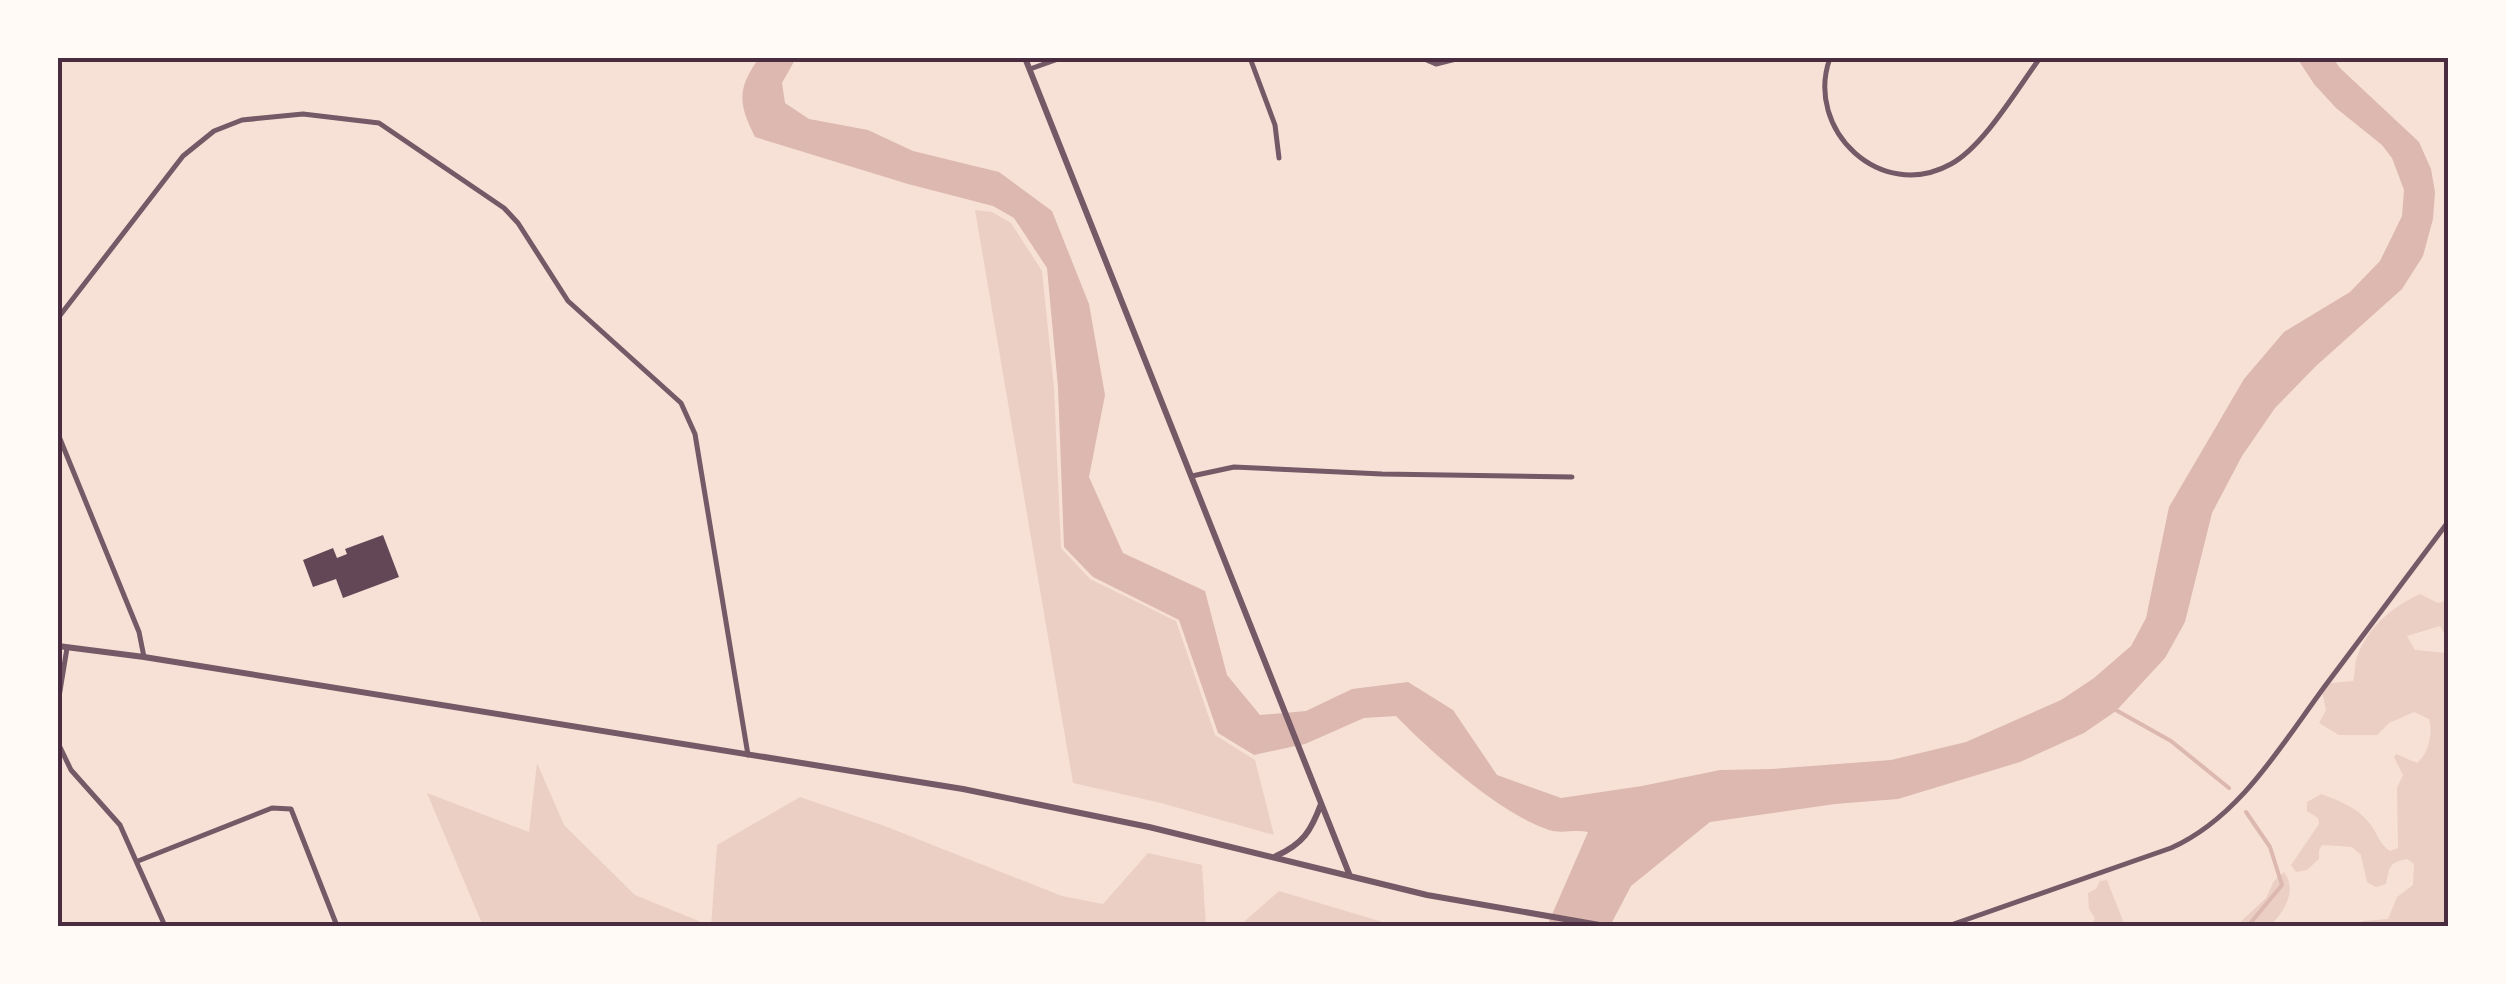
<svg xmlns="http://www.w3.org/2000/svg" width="2506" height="984" viewBox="0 0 2506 984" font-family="Helvetica,sans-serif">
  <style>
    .green { fill: #ebcfc5 }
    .water { fill: #dcb8b0 }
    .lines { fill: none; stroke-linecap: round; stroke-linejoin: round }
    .stream { stroke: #dcb8b0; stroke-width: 4 }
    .building { fill: #644757 }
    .minor { stroke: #755966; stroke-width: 5 }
    .tertiary { stroke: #755966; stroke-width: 6 }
    .neatline { fill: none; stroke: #4a2c40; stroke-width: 4 }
  </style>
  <rect width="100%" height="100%" fill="#f7e1d7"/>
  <!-- green -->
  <g class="green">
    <path d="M 975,210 L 992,212 L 1011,223 L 1042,271 L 1054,388 L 1061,548 L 1090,579 L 1176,621 L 1215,735 L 1255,760 L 1274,835 L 1161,803 L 1073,783 Z"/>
    <path d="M 2420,594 L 2438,603 L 2448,600 L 2448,641 L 2440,626 L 2407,636 L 2415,650 L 2448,653 L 2448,926 L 2352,926 L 2363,921 L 2388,919 L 2397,897 L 2413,885 L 2414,864 L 2407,859 C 2387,863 2390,868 2386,884 L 2376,887 L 2367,882 L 2361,855 L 2352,847 L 2322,845 L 2319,850 L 2319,859 L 2307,870 L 2296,872 L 2291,865 L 2319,824 L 2318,818 L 2307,811 L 2307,802 L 2321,794 C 2338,800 2360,809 2370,824 C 2378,834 2379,844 2390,851 L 2398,848 L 2397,788 L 2403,775 L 2394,757 L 2396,754 L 2417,763 C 2429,753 2433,733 2429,719 L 2414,712 L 2389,723 L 2377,735 L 2339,735 L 2319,723 L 2326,710 L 2322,691 L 2331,683 L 2353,681 C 2356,672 2354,666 2357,657 C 2368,627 2392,607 2420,594 Z"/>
    <path d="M 537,763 L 564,825 L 635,895 L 711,926 L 717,845 L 800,797 L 882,825 L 1062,896 L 1103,904 L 1148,853 L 1202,865 L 1206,926 L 483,926 L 427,793 L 529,832 Z"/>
    <path d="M 2284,872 C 2298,890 2284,912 2270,926 L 2236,926 L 2266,898 L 2274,881 Z"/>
    <path d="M 2107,880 L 2125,926 L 2092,926 L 2095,918 L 2089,909 L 2088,893 L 2096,889 L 2100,881 Z"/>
    <path d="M 1279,891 L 1396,926 L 1239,926 Z"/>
  </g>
  <!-- water -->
  <path class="water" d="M 759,58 L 796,58 L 782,83 L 785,103 L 809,119 L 868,130 L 913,151 L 999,172 L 1052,211 L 1089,304 L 1105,395 L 1089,477 L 1123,553 L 1205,591 L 1227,675 L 1260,715 L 1306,711 L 1352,689 L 1408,682 L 1453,710 L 1497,775 L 1561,798 L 1642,786 L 1720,770 L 1772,769 L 1891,760 L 1966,742 L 2061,700 L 2094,678 L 2131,646 L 2146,618 L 2169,507 L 2244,379 L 2284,332 L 2350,292 L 2380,261 L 2402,216 L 2404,190 L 2392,158 L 2382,145 L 2336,108 L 2314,84 L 2297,58 L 2333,58 L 2340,68 L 2419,142 L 2431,169 L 2435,192 L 2433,219 L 2423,256 L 2402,289 L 2316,366 L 2275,408 L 2242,456 L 2212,513 L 2185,622 L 2165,658 L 2116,711 L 2084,733 L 2020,762 L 1898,799 L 1835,804 L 1710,822 L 1631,886 L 1610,926 L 1547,926 L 1588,832 C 1575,829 1561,834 1549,830 C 1500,814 1431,752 1396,716 L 1364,718 L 1305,744 L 1254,755 L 1218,733 L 1179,620 L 1093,577 L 1064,547 L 1058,387 L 1047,268 L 1014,218 L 993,206 L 908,184 L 755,137 C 738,103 737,89 759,58 Z"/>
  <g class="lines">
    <!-- stream -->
    <g class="stream">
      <path d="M 2114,709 L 2171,741 L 2229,788"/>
      <path d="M 2246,812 L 2270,847 L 2282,885 L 2248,926"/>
    </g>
  </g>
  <!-- building -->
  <path class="building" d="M 383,535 L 399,577 L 343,598 L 336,579 L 313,587 L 303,560 L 333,548 L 337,558 L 347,554 L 345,549 Z"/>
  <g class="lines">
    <!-- minor -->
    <g class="minor">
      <path d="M 1250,58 L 1275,125 L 1279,158"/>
      <path d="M 1422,58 L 1436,64 L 1460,58"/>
      <path d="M 1830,58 C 1804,130 1881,203 1951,164 C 1984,146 2017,89 2040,58"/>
      <path d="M 1030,69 L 1061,58"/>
      <path d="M 58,318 L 183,156 L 214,131 L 242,120 L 303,114 L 379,123 L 504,208 L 518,223 L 568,301 L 681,403 L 695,434 L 748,755"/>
      <path d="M 58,434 L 139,632 L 144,657"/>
      <path d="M 1192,476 L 1234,467 L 1382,474 L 1572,477"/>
      <path d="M 58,703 L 67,648"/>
      <path d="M 58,743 L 71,770 L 120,825 L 165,926"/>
      <path d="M 138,861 L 272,808 L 291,809 L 337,926"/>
      <path d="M 462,926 L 464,926"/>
      <path d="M 1948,926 L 2171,848 C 2241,817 2283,742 2328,682 C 2368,628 2408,575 2448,522"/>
    </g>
    <!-- tertiary -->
    <g class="tertiary">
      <path d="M 1025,58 L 1350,876"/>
      <path d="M 58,646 L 144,657 L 963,789 L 1149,827 L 1427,895 L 1605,926"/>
      <path d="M 1276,856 C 1303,844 1311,831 1321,804"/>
    </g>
  </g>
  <!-- border -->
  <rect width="2506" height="984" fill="none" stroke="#fffaf5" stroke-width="120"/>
  <rect x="60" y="60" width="2386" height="864" class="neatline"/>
</svg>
